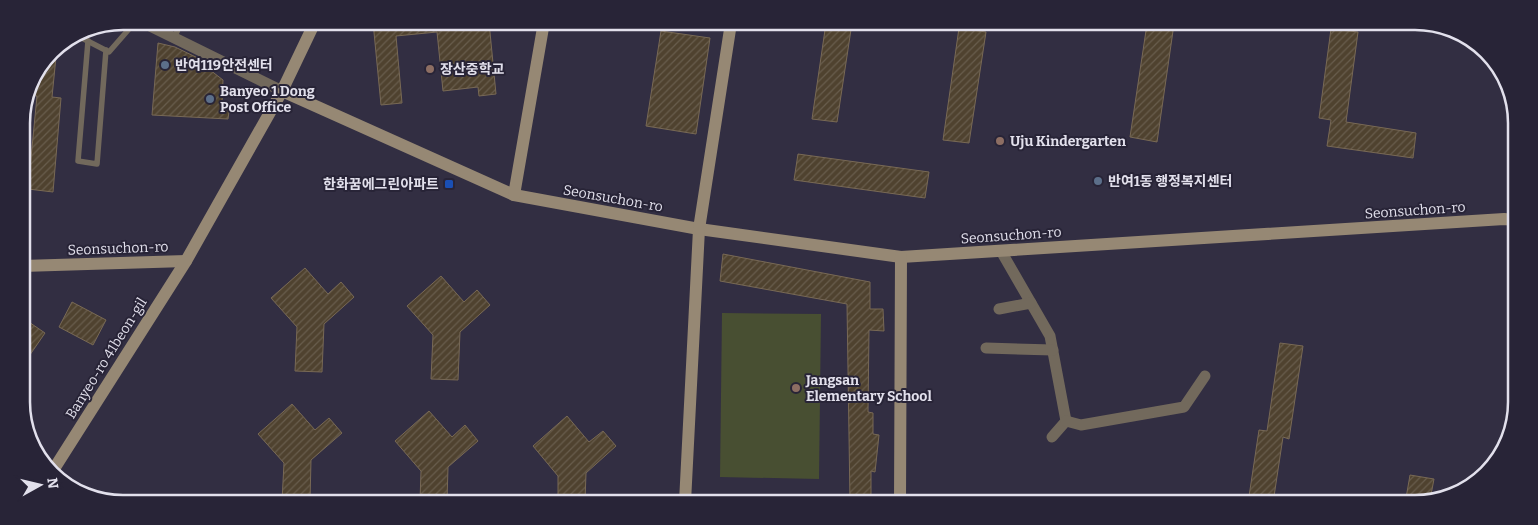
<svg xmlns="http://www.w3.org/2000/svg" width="1538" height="525" viewBox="0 0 1538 525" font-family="Bitter,'Noto Sans KR',serif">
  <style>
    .green { fill: #484f32 }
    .building { fill: url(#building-hatch); stroke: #786955 }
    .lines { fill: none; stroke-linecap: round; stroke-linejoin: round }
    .lane { stroke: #72695c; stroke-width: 5.5 }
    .street { stroke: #72695c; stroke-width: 11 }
    .secondary { stroke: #968874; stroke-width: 12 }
    .service-dot { fill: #5c6f8a; stroke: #282437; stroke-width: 2 }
    .education-dot { fill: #8d6e63; stroke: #282437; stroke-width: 2 }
    .transit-dot { fill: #1a4fb4; stroke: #282437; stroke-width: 2 }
    .labels { text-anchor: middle; stroke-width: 4; stroke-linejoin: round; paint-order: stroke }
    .poi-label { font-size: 14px; font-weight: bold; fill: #e2e0ec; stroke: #282437; text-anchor: start }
    .street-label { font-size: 14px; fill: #e2e0ec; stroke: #282437 }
    .rim { fill: none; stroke: #e2e0ec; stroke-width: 2.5 }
  </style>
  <defs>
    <pattern id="building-hatch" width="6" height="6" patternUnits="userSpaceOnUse" patternTransform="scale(1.25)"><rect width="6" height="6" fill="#4f422f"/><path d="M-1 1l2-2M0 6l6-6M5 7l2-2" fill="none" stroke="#685d4d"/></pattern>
  </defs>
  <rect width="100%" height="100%" fill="#322e42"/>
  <!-- green -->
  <path class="green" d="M 722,313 L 821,314 L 819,479 L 720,477 Z"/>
  <!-- building -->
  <g class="building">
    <path d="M 373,22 L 489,22 L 496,94 L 479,96 L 478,87 L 443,91 L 437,32 L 396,36 L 402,103 L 381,105 Z"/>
    <path d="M 826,23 L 852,23 L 837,122 L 812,119 Z"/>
    <path d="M 1147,24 L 1174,24 L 1157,142 L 1130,137 Z"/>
    <path d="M 959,28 L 986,32 L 969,143 L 943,140 Z"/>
    <path d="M 1331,29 L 1358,32 L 1346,122 L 1416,133 L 1413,158 L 1327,146 L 1331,120 L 1319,118 Z"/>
    <path d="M 661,31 L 710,38 L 696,134 L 646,126 Z"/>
    <path d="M 158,43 L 175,47 L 202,60 L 201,63 L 223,80 L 222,102 L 230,104 L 228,119 L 152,115 Z"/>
    <path d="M 57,47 L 52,97 L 61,98 L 53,192 L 28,189 L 37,96 L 27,95 L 32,78 L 51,51 Z"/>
    <path d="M 798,154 L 929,172 L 925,198 L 794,180 Z"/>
    <path d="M 723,254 L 870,282 L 870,309 L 883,309 L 884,331 L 869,330 L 868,412 L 873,413 L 873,434 L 879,435 L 875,472 L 871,471 L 871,502 L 850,502 L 847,304 L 720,281 Z"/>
    <path d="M 305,268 L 328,294 L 341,282 L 354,297 L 324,324 L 322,372 L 295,371 L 297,327 L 271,298 Z"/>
    <path d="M 441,276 L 464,302 L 477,290 L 490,305 L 460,332 L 458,380 L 431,379 L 433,335 L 407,306 Z"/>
    <path d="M 72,302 L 106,320 L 93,345 L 59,327 Z"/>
    <path d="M 23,318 L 45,333 L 23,365 Z"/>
    <path d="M 1280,343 L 1303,346 L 1289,439 L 1283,437 L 1273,503 L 1248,503 L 1259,430 L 1267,431 Z"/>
    <path d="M 292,404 L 315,430 L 329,418 L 342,433 L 311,460 L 310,501 L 282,501 L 284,463 L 258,434 Z"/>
    <path d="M 429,411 L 452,437 L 465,425 L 478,441 L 448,467 L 447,501 L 420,501 L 421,471 L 395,441 Z"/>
    <path d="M 567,416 L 589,442 L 603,431 L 616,446 L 586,473 L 585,501 L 558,501 L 558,476 L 533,446 Z"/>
    <path d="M 1410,475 L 1434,479 L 1430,500 L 1421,504 L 1405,504 Z"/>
  </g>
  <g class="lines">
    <!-- lane -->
    <g class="lane">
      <path d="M 76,35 L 109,52 L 136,21"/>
      <path d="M 174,38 L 182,21"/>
      <path d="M 88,41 L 78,161 L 97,164 L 106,50"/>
    </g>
    <!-- street -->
    <g class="street">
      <path d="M 140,21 L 282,91"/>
      <path d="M 1001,251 L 1050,336 L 1066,421 L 1052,437"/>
      <path d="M 999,309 L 1031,303"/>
      <path d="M 986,348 L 1053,350"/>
      <path d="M 1066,421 L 1081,425 L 1184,407 L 1205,376"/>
    </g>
    <!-- secondary -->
    <g class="secondary">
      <path d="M 282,91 L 514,195 L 699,229 L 901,257 L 1504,219 L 1514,220"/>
      <path d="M 514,195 L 544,22"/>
      <path d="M 22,266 L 186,261"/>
      <path d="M 52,472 L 186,261 L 282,91 L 315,22"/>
      <path d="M 685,502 L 699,229 L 731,23"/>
      <path d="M 900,502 L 901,257"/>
    </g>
  </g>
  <!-- markers -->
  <g class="service-dot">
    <circle cx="165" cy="65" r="5"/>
    <circle cx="210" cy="99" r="5"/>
    <circle cx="1098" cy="181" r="5"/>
  </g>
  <g class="education-dot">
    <circle cx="430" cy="69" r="5"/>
    <circle cx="1000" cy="141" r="5"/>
    <circle cx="796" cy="388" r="5"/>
  </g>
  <rect class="transit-dot" x="444" y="179" width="10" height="10" rx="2.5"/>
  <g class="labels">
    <!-- poi labels -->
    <g class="poi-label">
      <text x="175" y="70">반여119안전센터</text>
      <text x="440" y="74">장산중학교</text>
      <text x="220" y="96">Banyeo 1 Dong<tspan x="220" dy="16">Post Office</tspan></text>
      <text x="1010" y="146">Uju Kindergarten</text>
      <text x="1108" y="186">반여1동 행정복지센터</text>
      <text x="439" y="189" text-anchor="end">한화꿈에그린아파트</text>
      <text x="806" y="385">Jangsan<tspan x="806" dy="16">Elementary School</tspan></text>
    </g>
    <!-- street labels -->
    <g class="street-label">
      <text transform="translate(613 198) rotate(10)" y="5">Seonsuchon-ro</text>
      <text transform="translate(1415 210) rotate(-4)" y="5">Seonsuchon-ro</text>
      <text transform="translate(1011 235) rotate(-4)" y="5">Seonsuchon-ro</text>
      <text transform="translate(118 248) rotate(-2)" y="5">Seonsuchon-ro</text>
      <text transform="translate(106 358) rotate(-58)" y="5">Banyeo-ro 41beon-gil</text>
    </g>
  </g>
  <!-- crop -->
  <path d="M0 0H1538V525H0ZM123 30H1415A93 93 0 0 1 1508 123V402A93 93 0 0 1 1415 495H123A93 93 0 0 1 30 402V123A93 93 0 0 1 123 30Z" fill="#282437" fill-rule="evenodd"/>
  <path class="rim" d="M123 30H1415A93 93 0 0 1 1508 123V402A93 93 0 0 1 1415 495H123A93 93 0 0 1 30 402V123A93 93 0 0 1 123 30Z"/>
  <!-- north arrow -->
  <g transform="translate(40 485) rotate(82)" stroke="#282437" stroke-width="4" paint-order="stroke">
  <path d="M0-4L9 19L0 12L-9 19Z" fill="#e2e0ec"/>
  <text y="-8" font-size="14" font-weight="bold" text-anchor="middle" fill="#e2e0ec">N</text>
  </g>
</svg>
